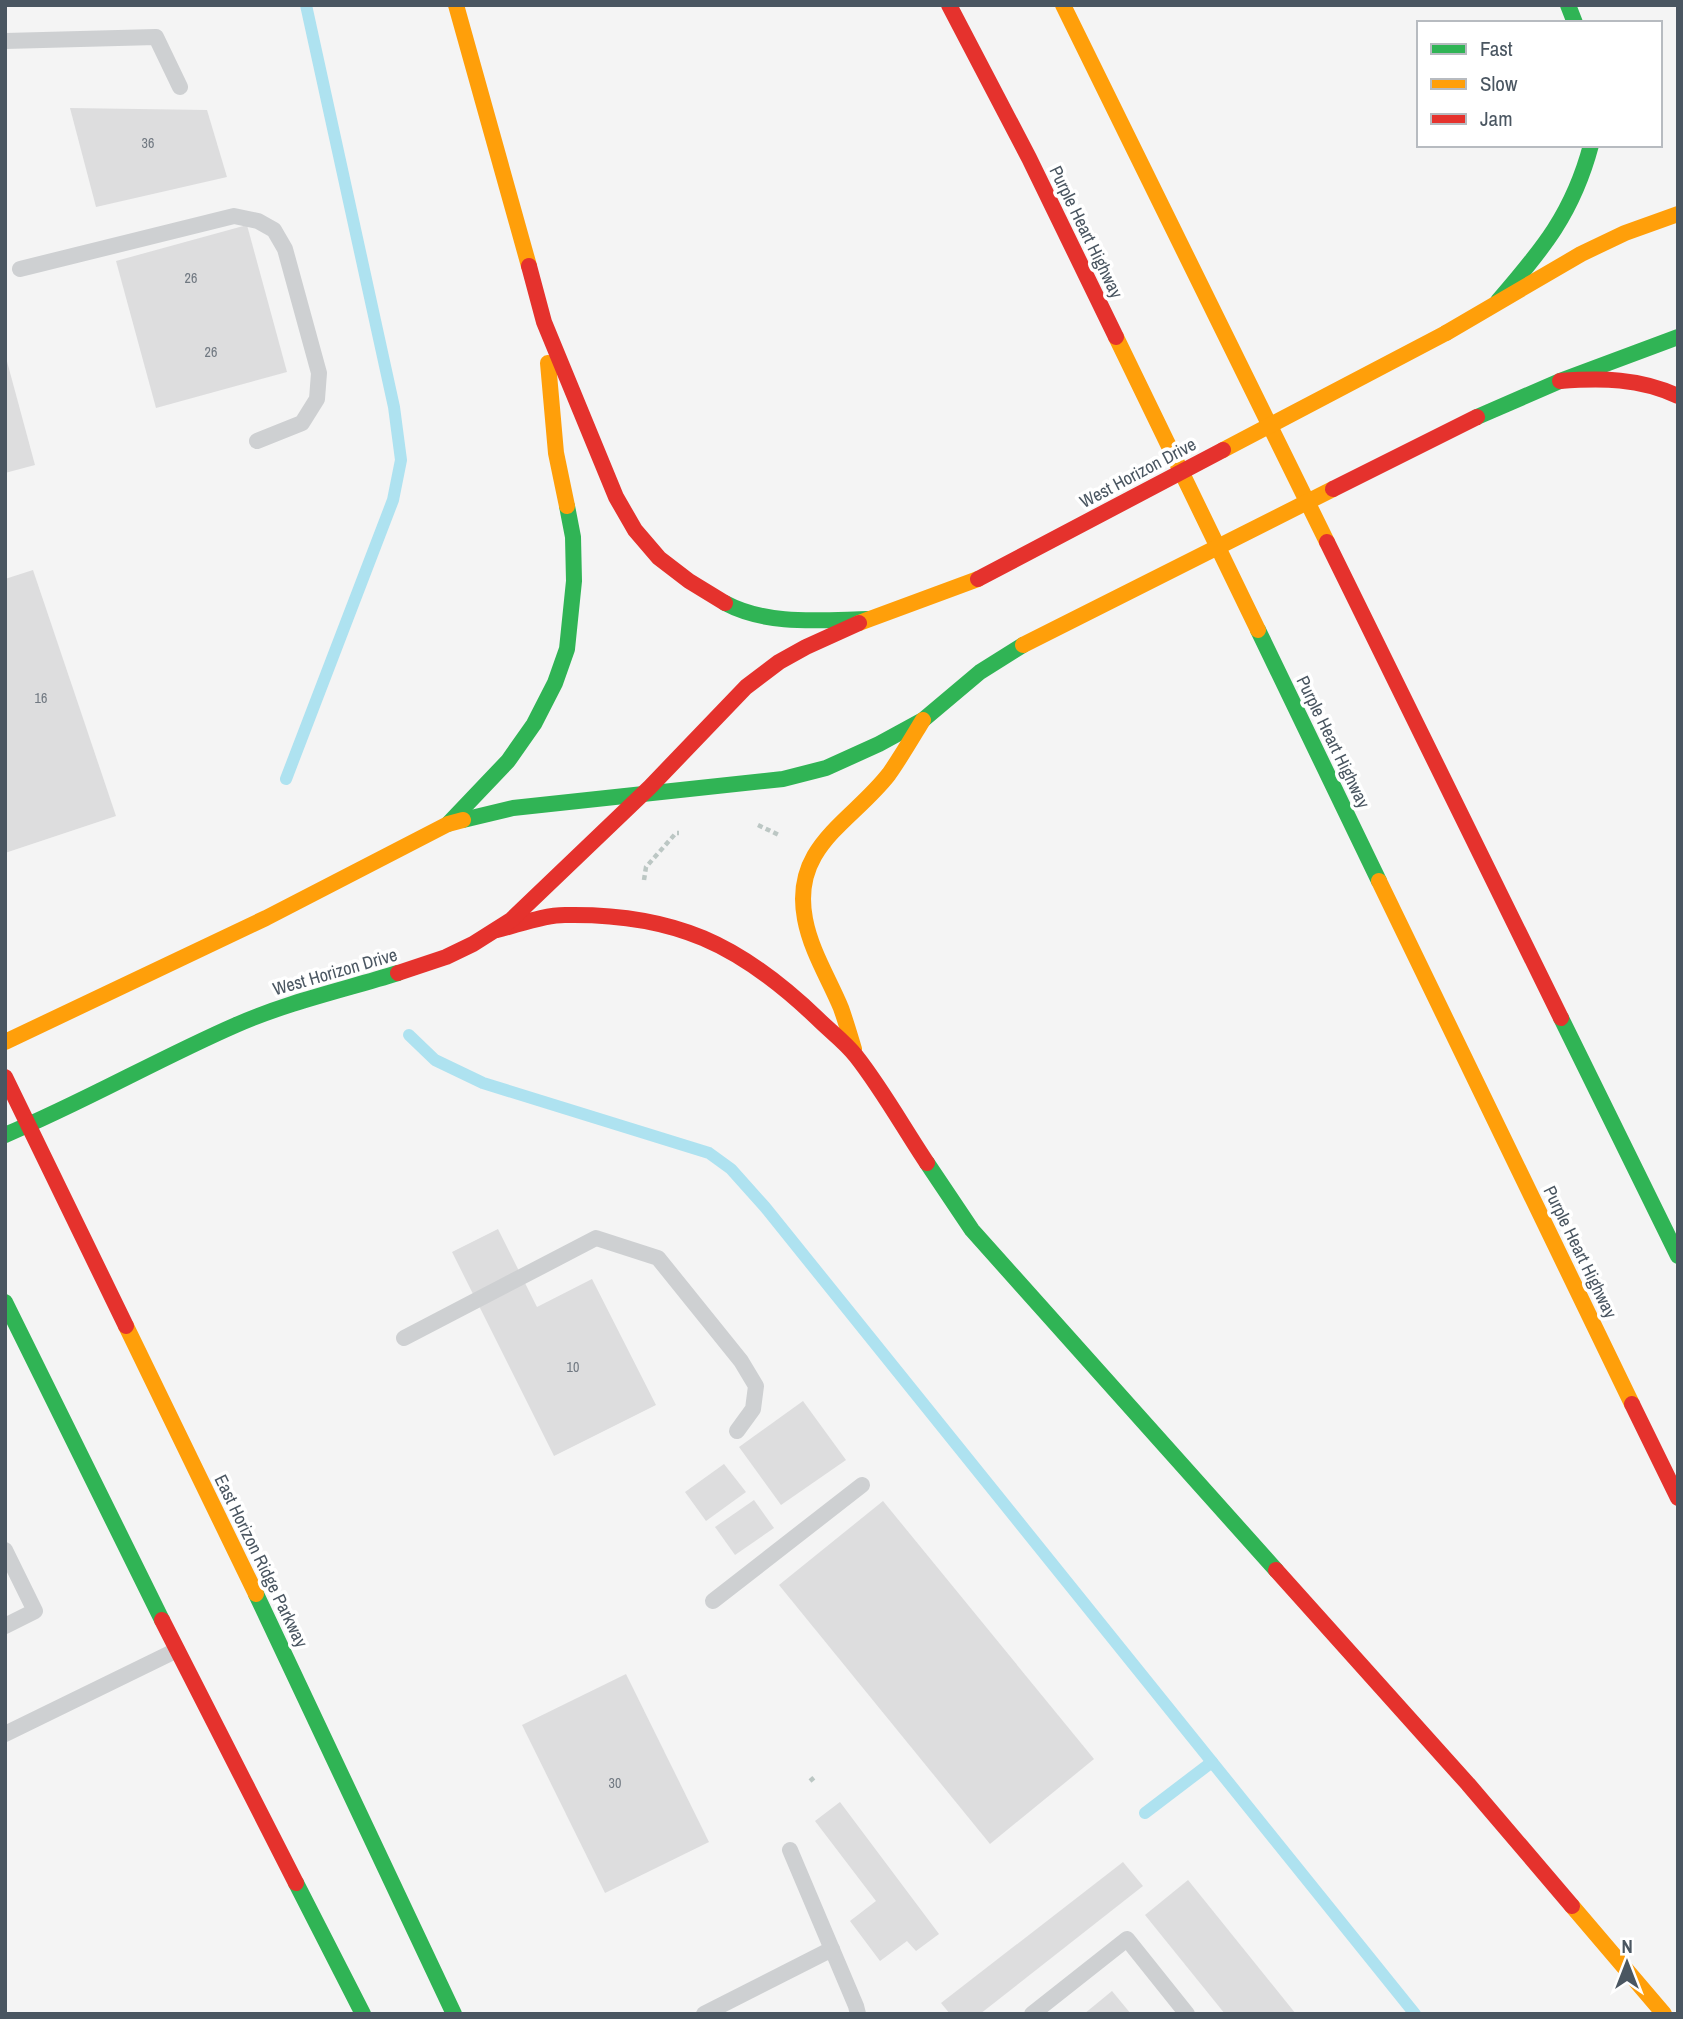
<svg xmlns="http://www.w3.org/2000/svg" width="1683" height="2019" viewBox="0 0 1683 2019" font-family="'Archivo Narrow',sans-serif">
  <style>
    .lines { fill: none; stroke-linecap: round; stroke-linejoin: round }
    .stream { stroke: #aee2f0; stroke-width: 12 }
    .building { fill: #ddddde }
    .path { stroke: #bcc7c4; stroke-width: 4.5; stroke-dasharray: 5 3.5; stroke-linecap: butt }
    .lane { stroke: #ced0d2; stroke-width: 16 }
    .fast { stroke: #30b455; stroke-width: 16 }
    .slow { stroke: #ff9f0a; stroke-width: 16 }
    .jam { stroke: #e5322d; stroke-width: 16 }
    .slow-bridge { stroke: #ff9f0a; stroke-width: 16 }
    .jam-bridge { stroke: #e5322d; stroke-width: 16 }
    .labels { text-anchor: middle; stroke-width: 7; stroke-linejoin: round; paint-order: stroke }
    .number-label { font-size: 14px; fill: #707881 }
    .street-label { font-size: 18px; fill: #4a5661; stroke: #fff }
  </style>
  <rect width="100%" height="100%" fill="#f4f4f4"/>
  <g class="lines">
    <!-- stream -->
    <g class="stream">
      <path d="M 286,779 L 393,500 L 401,460 L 394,407 L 306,5"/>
      <path d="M 409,1035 L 435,1060 L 483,1083 L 709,1153 L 731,1169 L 765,1207 L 1415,2014"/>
      <path d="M 1145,1813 L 1212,1762"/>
    </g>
  </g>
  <!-- building -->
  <g class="building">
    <path d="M 70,108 L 207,110 L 227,177 L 96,207 Z"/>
    <path d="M 247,225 L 287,372 L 156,408 L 116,261 Z"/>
    <path d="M 5,354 L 35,465 L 5,473 Z"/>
    <path d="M 33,570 L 116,816 L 5,853 L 5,579 Z"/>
    <path d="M 498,1229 L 537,1307 L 592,1279 L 656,1405 L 554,1456 L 452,1252 Z"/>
    <path d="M 803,1401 L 846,1460 L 781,1505 L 739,1447 Z"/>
    <path d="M 724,1464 L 746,1492 L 706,1521 L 685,1492 Z"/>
    <path d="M 754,1500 L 774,1528 L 735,1555 L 715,1527 Z"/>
    <path d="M 883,1501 L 1094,1759 L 990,1844 L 779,1585 Z"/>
    <path d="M 626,1674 L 709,1842 L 605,1893 L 522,1725 Z"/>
    <path d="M 840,1802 L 939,1934 L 916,1951 L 907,1941 L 880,1961 L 850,1921 L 876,1901 L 815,1821 Z"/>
    <path d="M 1123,1862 L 1143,1886 L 980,2014 L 950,2014 L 941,2003 Z"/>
    <path d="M 1188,1880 L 1296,2014 L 1225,2014 L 1145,1915 Z"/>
    <path d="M 1112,1991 L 1131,2014 L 1084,2014 Z"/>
  </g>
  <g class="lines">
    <!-- path -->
    <g class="path">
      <path d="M 758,825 L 781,836"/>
      <path d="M 644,880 L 646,867 L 676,833 L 679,833"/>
      <path d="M 810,1781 L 816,1776"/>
    </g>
    <!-- lane -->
    <g class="lane">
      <path d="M 5,41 L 156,37 L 180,87"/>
      <path d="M 20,269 L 234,216 L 258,221 L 274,230 L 285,249 L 319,373 L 317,399 L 302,423 L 257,441"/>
      <path d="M 404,1338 L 596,1238 L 658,1258 L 741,1361 L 756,1386 L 753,1409 L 737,1431"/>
      <path d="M 5,1550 L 35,1611 L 5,1626"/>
      <path d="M 713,1601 L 862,1485"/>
      <path d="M 5,1734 L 177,1650"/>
      <path d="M 790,1850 L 856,2006 L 858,2014"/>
      <path d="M 704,2014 L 832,1949"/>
      <path d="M 1032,2014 L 1127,1939 L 1187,2014"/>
    </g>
    <!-- fast -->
    <g class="fast">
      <path d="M 1568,5 L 1575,23"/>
      <path d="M 1498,301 C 1543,249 1573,213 1591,145"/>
      <path d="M 1477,417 L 1560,381 L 1678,337"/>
      <path d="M 725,603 C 768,626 821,620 868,619"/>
      <path d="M 1258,630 L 1379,881"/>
      <path d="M 463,820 L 513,808 L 783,779 L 826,768 L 879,744 L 923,720 L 980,672 L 1023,645"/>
      <path d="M 448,824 L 508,761 L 534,724 L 555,683 L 567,649 L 574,581 L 573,537 L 567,506"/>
      <path d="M 1561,1018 L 1678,1256"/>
      <path d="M 5,1135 C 84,1102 158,1059 236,1025 C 288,1002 343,990 398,973"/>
      <path d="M 927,1163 L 972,1230 L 1276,1570"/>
      <path d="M 5,1302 L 162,1620"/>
      <path d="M 256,1594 L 454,2014"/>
      <path d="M 296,1883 L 363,2014"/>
    </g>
    <!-- slow -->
    <g class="slow">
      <path d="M 456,5 L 529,266"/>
      <path d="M 1063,5 L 1327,542"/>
      <path d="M 1446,333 L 1581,254 L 1625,233 L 1678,214"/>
      <path d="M 1116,337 L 1258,630"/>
      <path d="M 548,363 L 556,453 L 567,506"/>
      <path d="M 859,623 L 978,579"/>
      <path d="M 1379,881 L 1632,1404"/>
      <path d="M 5,1042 L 266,918 L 448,824 L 463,820"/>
      <path d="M 854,1049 C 850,1036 846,1022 841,1008 C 829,979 811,951 805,919 C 791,846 852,822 889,774 C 901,757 912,738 923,720"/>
      <path d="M 126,1326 L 256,1594"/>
      <path d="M 1572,1906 L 1664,2014"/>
    </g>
    <!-- jam -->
    <g class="jam">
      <path d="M 949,5 L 1029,158 L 1116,337"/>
      <path d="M 529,266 L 544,322 L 616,497 L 635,530 L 659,558 L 689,581 L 725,603"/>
      <path d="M 1560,381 C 1602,378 1639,378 1678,396"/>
      <path d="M 1327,542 L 1561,1018"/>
      <path d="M 497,930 C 518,925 543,915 565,915 C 674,913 740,944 818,1019 C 830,1031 845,1042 856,1056 C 882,1089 903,1127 927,1163"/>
      <path d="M 398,973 L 446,957 L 473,944 L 511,920 L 650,787 L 746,687 L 779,662 L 806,647 L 859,623"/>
      <path d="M 5,1077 L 126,1326"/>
      <path d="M 1632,1404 L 1678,1498"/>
      <path d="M 1276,1570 L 1468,1784 L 1572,1906"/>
      <path d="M 162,1620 L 296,1883"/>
    </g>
    <!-- slow-bridge -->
    <g class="slow-bridge">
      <path d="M 1223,450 L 1446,333"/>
      <path d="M 1023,645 L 1333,489"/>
    </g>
    <!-- jam-bridge -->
    <g class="jam-bridge">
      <path d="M 1333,489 L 1477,417"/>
      <path d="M 978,579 L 1223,450"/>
    </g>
  </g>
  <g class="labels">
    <!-- number labels -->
    <g class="number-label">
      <text x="148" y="148">36</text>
      <text x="191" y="283">26</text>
      <text x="211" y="357">26</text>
      <text x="41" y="703">16</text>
      <text x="573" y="1372">10</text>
      <text x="615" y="1788">30</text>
    </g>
    <!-- street labels -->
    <g class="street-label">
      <text transform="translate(1086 232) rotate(64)" y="6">Purple Heart Highway</text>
      <text transform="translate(1138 473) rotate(-28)" y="6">West Horizon Drive</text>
      <text transform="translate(1333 742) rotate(64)" y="6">Purple Heart Highway</text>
      <text transform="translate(335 972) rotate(-16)" y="6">West Horizon Drive</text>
      <text transform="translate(1580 1252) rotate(64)" y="6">Purple Heart Highway</text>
      <text transform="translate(261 1561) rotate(64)" y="6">East Horizon Ridge Parkway</text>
    </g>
  </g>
  <!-- border -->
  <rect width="1683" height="2019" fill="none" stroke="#4a5661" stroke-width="14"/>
  <!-- legend -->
  <rect x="1417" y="21" width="245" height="126" fill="#ffffff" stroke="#b7bbc0" stroke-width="2"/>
  <rect x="1431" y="44" width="35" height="10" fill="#30b455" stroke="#b7bbc0" stroke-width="2"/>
  <text x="1480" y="56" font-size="21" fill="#4a5661">Fast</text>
  <rect x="1431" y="79" width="35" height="10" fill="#ff9f0a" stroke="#b7bbc0" stroke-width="2"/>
  <text x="1480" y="91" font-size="21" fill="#4a5661">Slow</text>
  <rect x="1431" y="114" width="35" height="10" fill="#e5322d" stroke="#b7bbc0" stroke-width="2"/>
  <text x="1480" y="126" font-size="21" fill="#4a5661">Jam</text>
  <!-- north arrow -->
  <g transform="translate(1627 1963)" stroke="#ffffff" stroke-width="5" paint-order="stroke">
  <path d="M0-5L12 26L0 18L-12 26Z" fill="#4a5661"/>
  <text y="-10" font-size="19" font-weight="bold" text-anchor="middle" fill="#4a5661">N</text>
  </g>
</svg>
